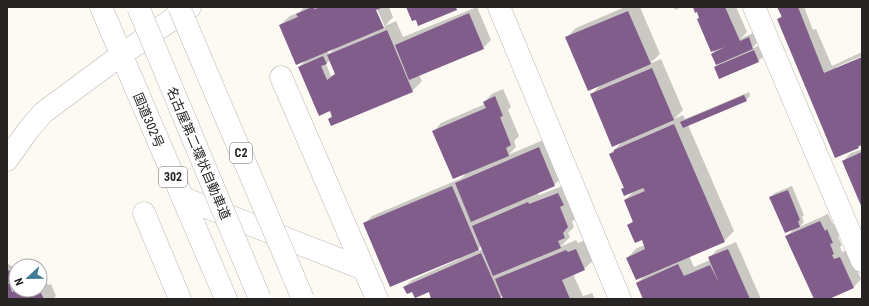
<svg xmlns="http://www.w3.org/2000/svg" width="869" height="306" viewBox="0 0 869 306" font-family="'Roboto Condensed','Noto Sans JP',sans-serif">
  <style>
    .shadow { fill: #0003; fill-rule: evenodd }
    .building { fill: #815d8b }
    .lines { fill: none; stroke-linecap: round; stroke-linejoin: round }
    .minor-casing { stroke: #bbb8b3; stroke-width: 23 }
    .highway-casing { stroke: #bbb8b3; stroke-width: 23 }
    .minor { stroke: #fff; stroke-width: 22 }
    .highway { stroke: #fff; stroke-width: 22 }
    .highway-bridge-casing { stroke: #bbb8b3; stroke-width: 23; stroke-linecap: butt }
    .highway-bridge { stroke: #fff; stroke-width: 22 }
    .labels { text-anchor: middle; stroke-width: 4; stroke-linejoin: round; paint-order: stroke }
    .shield { fill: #fff; stroke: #676665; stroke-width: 1 }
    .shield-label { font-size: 12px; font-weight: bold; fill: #262523 }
    .street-label { font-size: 13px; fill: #262523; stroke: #fff }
  </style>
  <rect width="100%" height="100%" fill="#fdfaf4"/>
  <!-- shadow -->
  <g class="shadow">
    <path d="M 304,7 L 389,7 L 393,17 L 385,26 L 396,21 L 403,37 L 477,7 L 491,40 L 483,48 L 419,75 L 422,81 L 412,91 L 329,119 L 333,115 L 330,109 L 299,67 L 306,60 L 280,25 L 290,16 L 300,12 ZM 375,9 L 377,9 L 385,27 L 383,28 ZM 336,47 L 329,54 L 327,51 ZM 330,60 L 336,74 L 331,76 L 326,64 Z"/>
    <path d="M 625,7 L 640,7 L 660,54 L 649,64 L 661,59 L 683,110 L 674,119 L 683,115 L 685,119 L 749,92 L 750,96 L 746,100 L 688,125 L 734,231 L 724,241 L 689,256 L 694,267 L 710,260 L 709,258 L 717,250 L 736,242 L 761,299 L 644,299 L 637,283 L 645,275 L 627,258 L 637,248 L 645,245 L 642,239 L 628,225 L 634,220 L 625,200 L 634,191 L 622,189 L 624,187 L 610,154 L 624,140 L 591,95 L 601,84 L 566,38 L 576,28 Z"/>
    <path d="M 674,7 L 682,7 L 675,10 Z"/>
    <path d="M 694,7 L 736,7 L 747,32 L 740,39 L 753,33 L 757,43 L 751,49 L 758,46 L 763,57 L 758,61 L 715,67 L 721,61 L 712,54 L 716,49 L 698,11 Z"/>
    <path d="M 779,7 L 804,7 L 813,30 L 816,29 L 832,66 L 862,52 L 862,56 L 836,67 L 836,69 L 862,58 L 862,146 L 836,157 L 778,19 L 782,15 Z"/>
    <path d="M 503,89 L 511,107 L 508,110 L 519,136 L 514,141 L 516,147 L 508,155 L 548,138 L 564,176 L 554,185 L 538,193 L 539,195 L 568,184 L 577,217 L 572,222 L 574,227 L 568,233 L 570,237 L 560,247 L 576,240 L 578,243 L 586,240 L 594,260 L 584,269 L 573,274 L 583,296 L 592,293 L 595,299 L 500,299 L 504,297 L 503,295 L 498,299 L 432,299 L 429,291 L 413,290 L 404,287 L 412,280 L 459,259 L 458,257 L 365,223 L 372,216 L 462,178 L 467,172 L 434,131 L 441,123 L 485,104 L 484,102 L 492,94 ZM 482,245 L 483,249 L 475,252 Z"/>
    <path d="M 862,149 L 862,205 L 843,161 L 851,153 Z"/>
    <path d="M 792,186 L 804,215 L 802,217 L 804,222 L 799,227 L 828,214 L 833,224 L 835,222 L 841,234 L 838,237 L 842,245 L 840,247 L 842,252 L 848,250 L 861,279 L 854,287 L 827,299 L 815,299 L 786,237 L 795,228 L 770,197 L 775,193 Z"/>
    <path d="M 7,263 L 16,269 L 16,290 L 40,290 L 40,278 L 49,285 L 51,284 L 56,296 L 53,299 L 7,299 Z"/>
  </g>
  <!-- building -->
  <g class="building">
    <path d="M 312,7 L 315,9 L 321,7 L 384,7 L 376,10 L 384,28 L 296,65 L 279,25 L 298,17 L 296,14 Z"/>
    <path d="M 406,7 L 456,7 L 457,10 L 418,26 L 416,20 L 412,21 Z"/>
    <path d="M 693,7 L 725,7 L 740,41 L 749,37 L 753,49 L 716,65 L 711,54 L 725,47 L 711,52 L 697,19 L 699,18 L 697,12 L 695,13 Z"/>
    <path d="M 777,7 L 798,7 L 824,73 L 862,57 L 862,145 L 858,146 L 859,148 L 835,158 L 777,19 L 782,17 Z"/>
    <path d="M 628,11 L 651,64 L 588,91 L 565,37 Z"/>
    <path d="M 469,13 L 484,49 L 409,80 L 395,45 Z"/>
    <path d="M 387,30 L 413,92 L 331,126 L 328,119 L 332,117 L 330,111 L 319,116 L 298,67 L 323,56 L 327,64 L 321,66 L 327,80 L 335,74 L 327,55 Z"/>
    <path d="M 754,50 L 759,62 L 719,79 L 714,67 Z"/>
    <path d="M 652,68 L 674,120 L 612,147 L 590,94 Z"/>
    <path d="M 744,95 L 747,101 L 683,128 L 680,122 Z"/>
    <path d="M 495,96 L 503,116 L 500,117 L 511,145 L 506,148 L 509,156 L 453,179 L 432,131 L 486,108 L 483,102 Z"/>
    <path d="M 674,124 L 725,242 L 636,280 L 626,258 L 645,249 L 642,240 L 635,243 L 627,225 L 633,222 L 624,200 L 645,191 L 643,188 L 624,196 L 621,189 L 624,188 L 609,154 L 614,152 L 614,150 Z"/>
    <path d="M 539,147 L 555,186 L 471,222 L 455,183 Z"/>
    <path d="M 862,152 L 862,208 L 842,161 Z"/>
    <path d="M 452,186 L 479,250 L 390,287 L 363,223 Z"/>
    <path d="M 788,190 L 800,220 L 798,221 L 800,227 L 785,233 L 769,197 Z"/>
    <path d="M 558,193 L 564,205 L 560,207 L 568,227 L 563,233 L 565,238 L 558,241 L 561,248 L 493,276 L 472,226 L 528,202 L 529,204 Z"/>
    <path d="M 820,221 L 825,231 L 827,229 L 833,243 L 830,244 L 834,254 L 832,255 L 834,259 L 840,257 L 854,288 L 829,299 L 814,299 L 785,236 Z"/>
    <path d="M 576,249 L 585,270 L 562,280 L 570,299 L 503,299 L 495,279 L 566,250 L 568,252 Z"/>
    <path d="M 728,249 L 750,299 L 643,299 L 636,283 L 678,264 L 684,276 L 710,265 L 719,283 L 708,257 Z"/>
    <path d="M 481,253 L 501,298 L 431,299 L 429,292 L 415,298 L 412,292 L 407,294 L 403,287 Z"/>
    <path d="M 7,269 L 16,277 L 16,285 L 7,281 Z"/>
    <path d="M 9,283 L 12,292 L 17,290 L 34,290 L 39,294 L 41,293 L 44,299 L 7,299 L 7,284 Z"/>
  </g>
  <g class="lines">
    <defs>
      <g id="minor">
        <path d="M 499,7 L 620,299"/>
        <path d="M 754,7 L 862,261"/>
        <path d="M 281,77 L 377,299"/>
        <path d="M 7,160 L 29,129 L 44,112 L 121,55 L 190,7"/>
        <path d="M 183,198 L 364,269"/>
        <path d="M 144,213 L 180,299"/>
      </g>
      <path id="highway" d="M 101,7 L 226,299"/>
    </defs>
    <!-- minor casing -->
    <use href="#minor" class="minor-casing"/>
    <!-- highway casing -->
    <use href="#highway" class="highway-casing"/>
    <!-- minor -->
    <use href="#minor" class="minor"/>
    <!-- highway -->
    <use href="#highway" class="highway"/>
    <defs>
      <g id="highway-bridge">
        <path d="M 138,7 L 260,299"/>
        <path d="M 179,7 L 303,299"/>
      </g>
    </defs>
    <!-- highway-bridge casing -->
    <use href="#highway-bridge" class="highway-bridge-casing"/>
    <!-- highway-bridge -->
    <use href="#highway-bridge" class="highway-bridge"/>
  </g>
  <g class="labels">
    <!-- shield labels -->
    <g class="shield">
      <rect x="230" y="143" width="22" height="20" rx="3"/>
      <rect x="159" y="167" width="28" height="20" rx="3"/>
    </g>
    <g class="shield-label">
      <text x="241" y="157">C2</text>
      <text x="173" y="181">302</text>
    </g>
    <!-- street labels -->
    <g class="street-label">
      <text transform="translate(149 120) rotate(67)" y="5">国道302号</text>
      <text transform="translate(199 153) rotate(67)" y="5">名古屋第二環状自動車道</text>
    </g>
  </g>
  <!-- border -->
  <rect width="869" height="306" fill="none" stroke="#262523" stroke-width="16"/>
  <!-- north arrow -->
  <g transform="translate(28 278) rotate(248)"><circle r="19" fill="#ffffff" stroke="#a8a8a7"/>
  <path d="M0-3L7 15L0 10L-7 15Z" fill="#407c94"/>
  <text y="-6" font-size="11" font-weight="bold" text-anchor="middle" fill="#262523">N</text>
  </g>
</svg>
